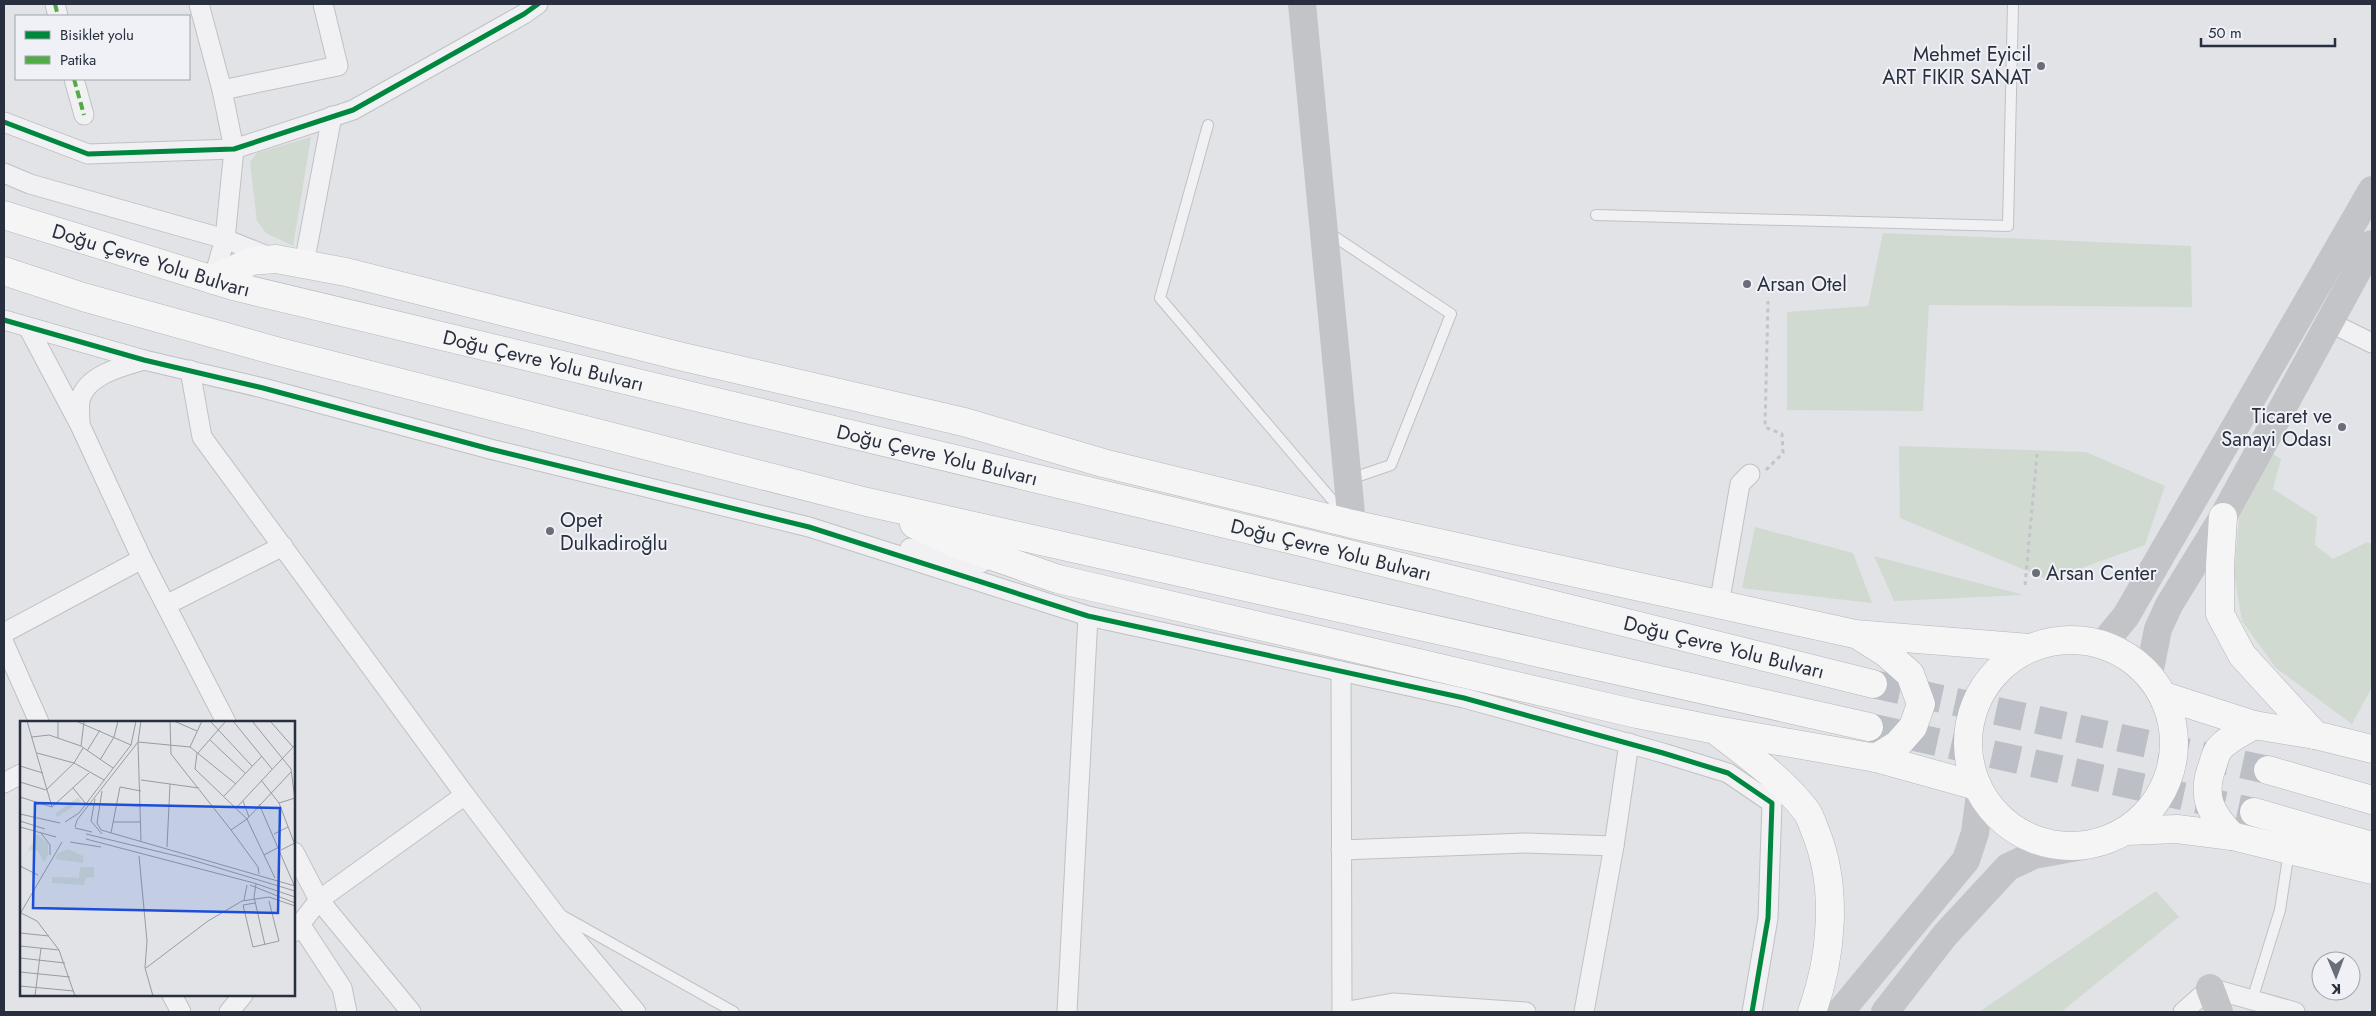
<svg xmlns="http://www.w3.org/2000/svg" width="2376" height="1016" viewBox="0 0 2376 1016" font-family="Jost,sans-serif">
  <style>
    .green { fill: #d1dad1 }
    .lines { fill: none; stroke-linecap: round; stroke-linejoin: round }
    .highway-tunnel { stroke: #bcbfc5; stroke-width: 28; stroke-dasharray: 28 14; stroke-linecap: butt }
    .lane-casing { stroke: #bfc1c4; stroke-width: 12 }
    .street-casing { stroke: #bfc1c4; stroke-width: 21 }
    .highway-casing { stroke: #b4b6bb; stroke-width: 29 }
    .path { stroke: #c3c4ca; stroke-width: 3; stroke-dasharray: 4 4; stroke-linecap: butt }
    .lane { stroke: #f1f1f3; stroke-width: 10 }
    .street { stroke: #f1f1f3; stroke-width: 19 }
    .secondary { stroke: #c2c4c8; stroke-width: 28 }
    .highway { stroke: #f5f5f6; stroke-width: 28 }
    .quiet { stroke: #53ab46; stroke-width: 4; stroke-dasharray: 8 4; stroke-linecap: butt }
    .cycleway-casing { stroke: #eff1f6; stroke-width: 8 }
    .cycleway { stroke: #00873e; stroke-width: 5 }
    .poi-dot { fill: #696e79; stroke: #eff1f6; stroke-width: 2 }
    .labels { text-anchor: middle; stroke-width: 4; stroke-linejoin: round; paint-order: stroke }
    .poi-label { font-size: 20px; fill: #282f3f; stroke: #eff1f6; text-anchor: start }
    .street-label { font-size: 20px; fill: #282f3f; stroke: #eff1f6 }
    .inset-road { fill: none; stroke: #979ba3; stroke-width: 1 }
    .view { fill: #1d4ed8; fill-opacity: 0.15; stroke: #1d4ed8; stroke-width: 2.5 }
    .inset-edge { fill: none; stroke: #282f3f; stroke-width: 2.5 }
  </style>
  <rect width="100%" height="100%" fill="#e1e3e6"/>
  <!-- green -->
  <g class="green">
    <path d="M 311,137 L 293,246 L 266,233 L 257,221 L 250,162 L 257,153 Z"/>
    <path d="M 1883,233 L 2191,246 L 2192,307 L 1929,305 L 1923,411 L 1787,410 L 1787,312 L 1868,306 Z"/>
    <path d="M 1899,446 L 2086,452 L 2165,486 L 2145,545 L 2049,580 L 1900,518 Z"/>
    <path d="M 2273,454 L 2281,459 L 2273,489 L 2317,517 L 2315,545 L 2333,559 L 2367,542 L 2372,544 L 2372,687 L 2352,724 L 2276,668 L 2242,621 L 2234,574 L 2239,518 Z"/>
    <path d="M 1755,527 L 1853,553 L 1872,603 L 1742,588 Z"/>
    <path d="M 1874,556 L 2024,595 L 1894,601 Z"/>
    <path d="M 2156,891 L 2179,917 L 2061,1012 L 1979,1012 Z"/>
  </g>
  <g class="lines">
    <!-- highway-tunnel -->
    <g class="highway-tunnel">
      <path d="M 1873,684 L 2268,770"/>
      <path d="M 1869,727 L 2254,812"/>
    </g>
    <defs>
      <g id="lane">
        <path d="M 1208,125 L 1160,298 L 1345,515"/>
        <path d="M 1596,215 L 2008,226 L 2013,4"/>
        <path d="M 1329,233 L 1451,314 L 1391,465 L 1350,479"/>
        <path d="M 563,916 L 734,1012"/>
        <path d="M 2252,1000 L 2280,910 L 2289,851"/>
      </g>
      <g id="street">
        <path d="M 55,4 L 58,16"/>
        <path d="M 199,4 L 222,90 L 234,149 L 225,239 L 213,280"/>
        <path d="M 74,79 L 84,115"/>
        <path d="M 222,90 L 338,66 L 323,4"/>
        <path d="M 4,122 L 88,154 L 234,149 L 353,110 L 524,14 L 538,4"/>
        <path d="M 4,173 L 30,184 L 225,239 L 270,257"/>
        <path d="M 304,264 L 332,116"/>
        <path d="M 4,320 L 144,360 L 263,388 L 490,449 L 809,527 L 1088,616 L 1464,698 L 1663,753 L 1728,773 L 1772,803 L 1768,918 L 1752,1012"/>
        <path d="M 2329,322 L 2372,343"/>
        <path d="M 29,329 L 80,425 L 142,559 L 226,722"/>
        <path d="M 190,370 L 202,437 L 465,795"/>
        <path d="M 80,424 C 80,417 79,407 80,400 C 86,375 123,366 144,360"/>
        <path d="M 910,548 L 981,563"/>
        <path d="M 166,605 L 283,546"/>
        <path d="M 1719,605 L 1740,484 L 1750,474"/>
        <path d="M 4,633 L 142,559"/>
        <path d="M 4,643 L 39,722"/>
        <path d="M 1341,671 L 1342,1012"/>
        <path d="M 4,783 L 21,774"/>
        <path d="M 1341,850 L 1525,843 L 1614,846"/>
        <path d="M 294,852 L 319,900 L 411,1012"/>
        <path d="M 300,924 L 342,988 L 347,1012"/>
        <path d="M 294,932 L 319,900 L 465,795 L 564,926 L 636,1012"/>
        <path d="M 172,995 L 181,1012"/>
        <path d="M 229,1012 L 243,995"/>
        <path d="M 1067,1012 L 1088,616"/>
        <path d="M 1343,1012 L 1393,1003 L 1526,1012"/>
        <path d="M 1584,1012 L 1614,846 L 1629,743"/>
        <path d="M 2183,1012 L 2210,988 L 2295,1012"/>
      </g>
      <g id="highway">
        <path id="s1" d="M 4,215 L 233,286 L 1309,544 L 1873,684"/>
        <path d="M 4,271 L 83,297 L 276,351 L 867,502 L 1869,727"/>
        <path d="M 213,280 L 251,261 L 276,259 L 346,272 L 679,356 L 964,422 L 1103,463 L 1352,524 L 1855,634 L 2029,648"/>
        <path d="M 2223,517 L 2220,566 L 2220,614 L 2242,655 L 2315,735"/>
        <path d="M 914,524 L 955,543 L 1058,579 L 1637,714 L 1716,730 L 1876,758 L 1977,786"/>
        <path d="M 1859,636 L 1886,653 L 1910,674 L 1921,704 L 1913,727 L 1897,745 L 1876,758"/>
        <circle cx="2071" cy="743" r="103"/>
        <path d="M 2164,696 L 2254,725 L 2315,735 L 2372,749"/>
        <path d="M 1719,733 C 1750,757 1783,780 1807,812 C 1811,818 1813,826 1816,833 C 1838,888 1832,957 1812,1012"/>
        <path d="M 2268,770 L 2372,800"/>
        <path d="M 2254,812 L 2372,846"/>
        <path d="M 2126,831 L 2177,829 L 2232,836 L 2372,870"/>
        <path d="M 2232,836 C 2211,814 2201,797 2212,767 C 2214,762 2215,754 2219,749 C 2228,738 2243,732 2254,725"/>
      </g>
    </defs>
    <!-- lane casing -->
    <use href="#lane" class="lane-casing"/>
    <!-- street casing -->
    <use href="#street" class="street-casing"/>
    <!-- highway casing -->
    <use href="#highway" class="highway-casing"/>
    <!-- path -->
    <g class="path">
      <path d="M 1766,470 L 1783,453 L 1782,434 L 1765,427 L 1768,301"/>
      <path d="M 2025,585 L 2037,454"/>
    </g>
    <!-- lane -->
    <use href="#lane" class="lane"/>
    <!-- street -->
    <use href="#street" class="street"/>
    <!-- secondary -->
    <g class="secondary">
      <path d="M 1302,4 L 1352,524"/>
      <path d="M 2103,644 L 2126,616 L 2372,190"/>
      <path d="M 2149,674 L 2158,629 L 2169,605 L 2223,517 L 2372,244"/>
      <path d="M 2210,988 L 2219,1012"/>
      <path d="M 1840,1012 L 1966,860 L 1975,833 L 1980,794"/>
      <path d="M 1885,1012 L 1945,935 L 2008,867 L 2034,855 L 2083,846"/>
    </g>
    <!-- highway -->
    <use href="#highway" class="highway"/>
    <!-- quiet -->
    <g class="quiet">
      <path d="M 55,4 L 58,16"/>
      <path d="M 74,79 L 84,115"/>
    </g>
    <defs>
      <g id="cycleway">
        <path d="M 4,122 L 88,154 L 234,149 L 353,110 L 524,14 L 538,4"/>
        <path d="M 4,320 L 144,360 L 263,388 L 490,449 L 809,527 L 1088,616 L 1464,698 L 1663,753 L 1728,773 L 1772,803 L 1768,918 L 1752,1012"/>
      </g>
    </defs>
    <!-- cycleway casing -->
    <use href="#cycleway" class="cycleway-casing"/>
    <!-- cycleway -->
    <use href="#cycleway" class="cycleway"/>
  </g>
  <!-- markers -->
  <g class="poi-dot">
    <circle cx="2041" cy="66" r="5"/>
    <circle cx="1747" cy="284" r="5"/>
    <circle cx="2342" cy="427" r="5"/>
    <circle cx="550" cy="531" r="5"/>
    <circle cx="2036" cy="573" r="5"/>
  </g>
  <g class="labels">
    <!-- poi labels -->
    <g class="poi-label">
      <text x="2031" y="61" text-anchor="end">Mehmet Eyicil<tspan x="2031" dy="23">ART FIKIR SANAT</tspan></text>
      <text x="1757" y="291">Arsan Otel</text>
      <text x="2332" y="423" text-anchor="end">Ticaret ve<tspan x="2332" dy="23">Sanayi Odası</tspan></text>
      <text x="560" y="527">Opet<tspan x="560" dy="23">Dulkadiroğlu</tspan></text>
      <text x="2046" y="580">Arsan Center</text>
    </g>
    <!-- street labels -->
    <g class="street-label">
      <text dy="7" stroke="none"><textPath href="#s1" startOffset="154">Doğu Çevre Yolu Bulvarı</textPath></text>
      <text dy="7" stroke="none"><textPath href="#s1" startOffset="559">Doğu Çevre Yolu Bulvarı</textPath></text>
      <text dy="7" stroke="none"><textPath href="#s1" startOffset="964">Doğu Çevre Yolu Bulvarı</textPath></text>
      <text dy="7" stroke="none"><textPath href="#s1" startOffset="1369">Doğu Çevre Yolu Bulvarı</textPath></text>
      <text dy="7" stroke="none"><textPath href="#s1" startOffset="1774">Doğu Çevre Yolu Bulvarı</textPath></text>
    </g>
  </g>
  <!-- overview -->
  <g transform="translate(20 721)">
    <rect width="275" height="275" fill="#e1e3e6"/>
    <path d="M 58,76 L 61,80 L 37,96 L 35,93 ZM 17,113 L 28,123 L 28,134 L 24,141 L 18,130 L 9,129 L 0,144 ZM 48,128 L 63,135 L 63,142 L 35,138 L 38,132 ZM 60,146 L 74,146 L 74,156 L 66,157 L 64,164 L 32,162 L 32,156 L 59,157 Z" fill="#d1dad1"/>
    <path class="inset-road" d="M 7,0 L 32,86M 56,0 L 111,24M 150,0 L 151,33 L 211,109 L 227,98 L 271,51M 154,0 L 177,10M 190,0 L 232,45M 213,0 L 252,48M 232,0 L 271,48 L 275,79M 250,0 L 273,26M 12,16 L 29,14 L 61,25 L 93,47M 38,17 L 38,0M 190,19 L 225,52M 61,25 L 64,1M 170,26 L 182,0M 67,30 L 80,9M 17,32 L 54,42 L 84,59M 177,32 L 175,48 L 227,98 L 255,157M 178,32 L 206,0M 80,39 L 94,16 L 98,0M 0,45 L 23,52M 121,59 L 179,67M 241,59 L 259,82 L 275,124M 0,61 L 26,69 L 54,42 L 63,27M 53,67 L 66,83M 82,70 L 77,102 L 81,109 L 275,165M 204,75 L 242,35M 0,76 L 32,86 L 69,52M 75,78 L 71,100 L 82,113M 223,80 L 229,96M 259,82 L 275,77M 239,83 L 274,164M 96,84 L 121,85M 217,86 L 275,24M 0,93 L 40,102M 0,100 L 25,108M 45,101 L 59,92 L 111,24 L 116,0M 93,101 L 121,101M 0,106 L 36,116M 55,106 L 57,99 L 118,21 L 121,0M 55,107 L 72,111M 211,109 L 238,146 L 239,153M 21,112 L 30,124 L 30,134M 91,112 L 100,66 L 121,70M 66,113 L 169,138 L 275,170M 254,113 L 268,106M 66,118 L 234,162 L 275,176M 121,120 L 118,21 L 170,26 L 216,63M 50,121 L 81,126M 147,126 L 150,63M 261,129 L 275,122M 244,134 L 259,126M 119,135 L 127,220 L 125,247 L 133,275M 0,145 L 18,154M 236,163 L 234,176 L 245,224M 230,164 L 275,182M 224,179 L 227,164M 235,182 L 223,184 L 233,226 L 259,220 L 249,180M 1,192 L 17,200 L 39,229 L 55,275M 0,193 L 42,121M 0,212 L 29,215M 0,225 L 39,229M 0,237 L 45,242M 126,247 L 188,200 L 222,180 L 249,176 L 275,185M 0,251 L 50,256M 0,265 L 54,270M 15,275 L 21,227"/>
    <path class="view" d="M 15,82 L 260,87 L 258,192 L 13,187 Z"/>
    <rect width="275" height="275" class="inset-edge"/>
  </g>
  <!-- border -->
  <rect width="2376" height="1016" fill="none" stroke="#282f3f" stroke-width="10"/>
  <!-- legend -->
  <rect x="15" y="15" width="175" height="65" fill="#eff1f6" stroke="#9fa3ad"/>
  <rect x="25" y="31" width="25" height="8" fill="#00873e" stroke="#9fa3ad"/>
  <text x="60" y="40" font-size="15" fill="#282f3f">Bisiklet yolu</text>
  <rect x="25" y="56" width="25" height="8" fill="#53ab46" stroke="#9fa3ad"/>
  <text x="60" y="65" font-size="15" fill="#282f3f">Patika</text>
  <!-- north arrow -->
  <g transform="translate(2336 976) rotate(179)"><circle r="24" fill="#eff1f6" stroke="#9fa3ad"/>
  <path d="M0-4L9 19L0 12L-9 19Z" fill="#696e79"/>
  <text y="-8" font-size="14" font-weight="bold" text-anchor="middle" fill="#282f3f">K</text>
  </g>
  <!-- scale -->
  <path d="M2201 38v8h134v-8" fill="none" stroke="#282f3f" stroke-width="2.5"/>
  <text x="2208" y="38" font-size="15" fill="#282f3f" stroke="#eff1f6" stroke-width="4" paint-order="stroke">50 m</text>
</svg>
